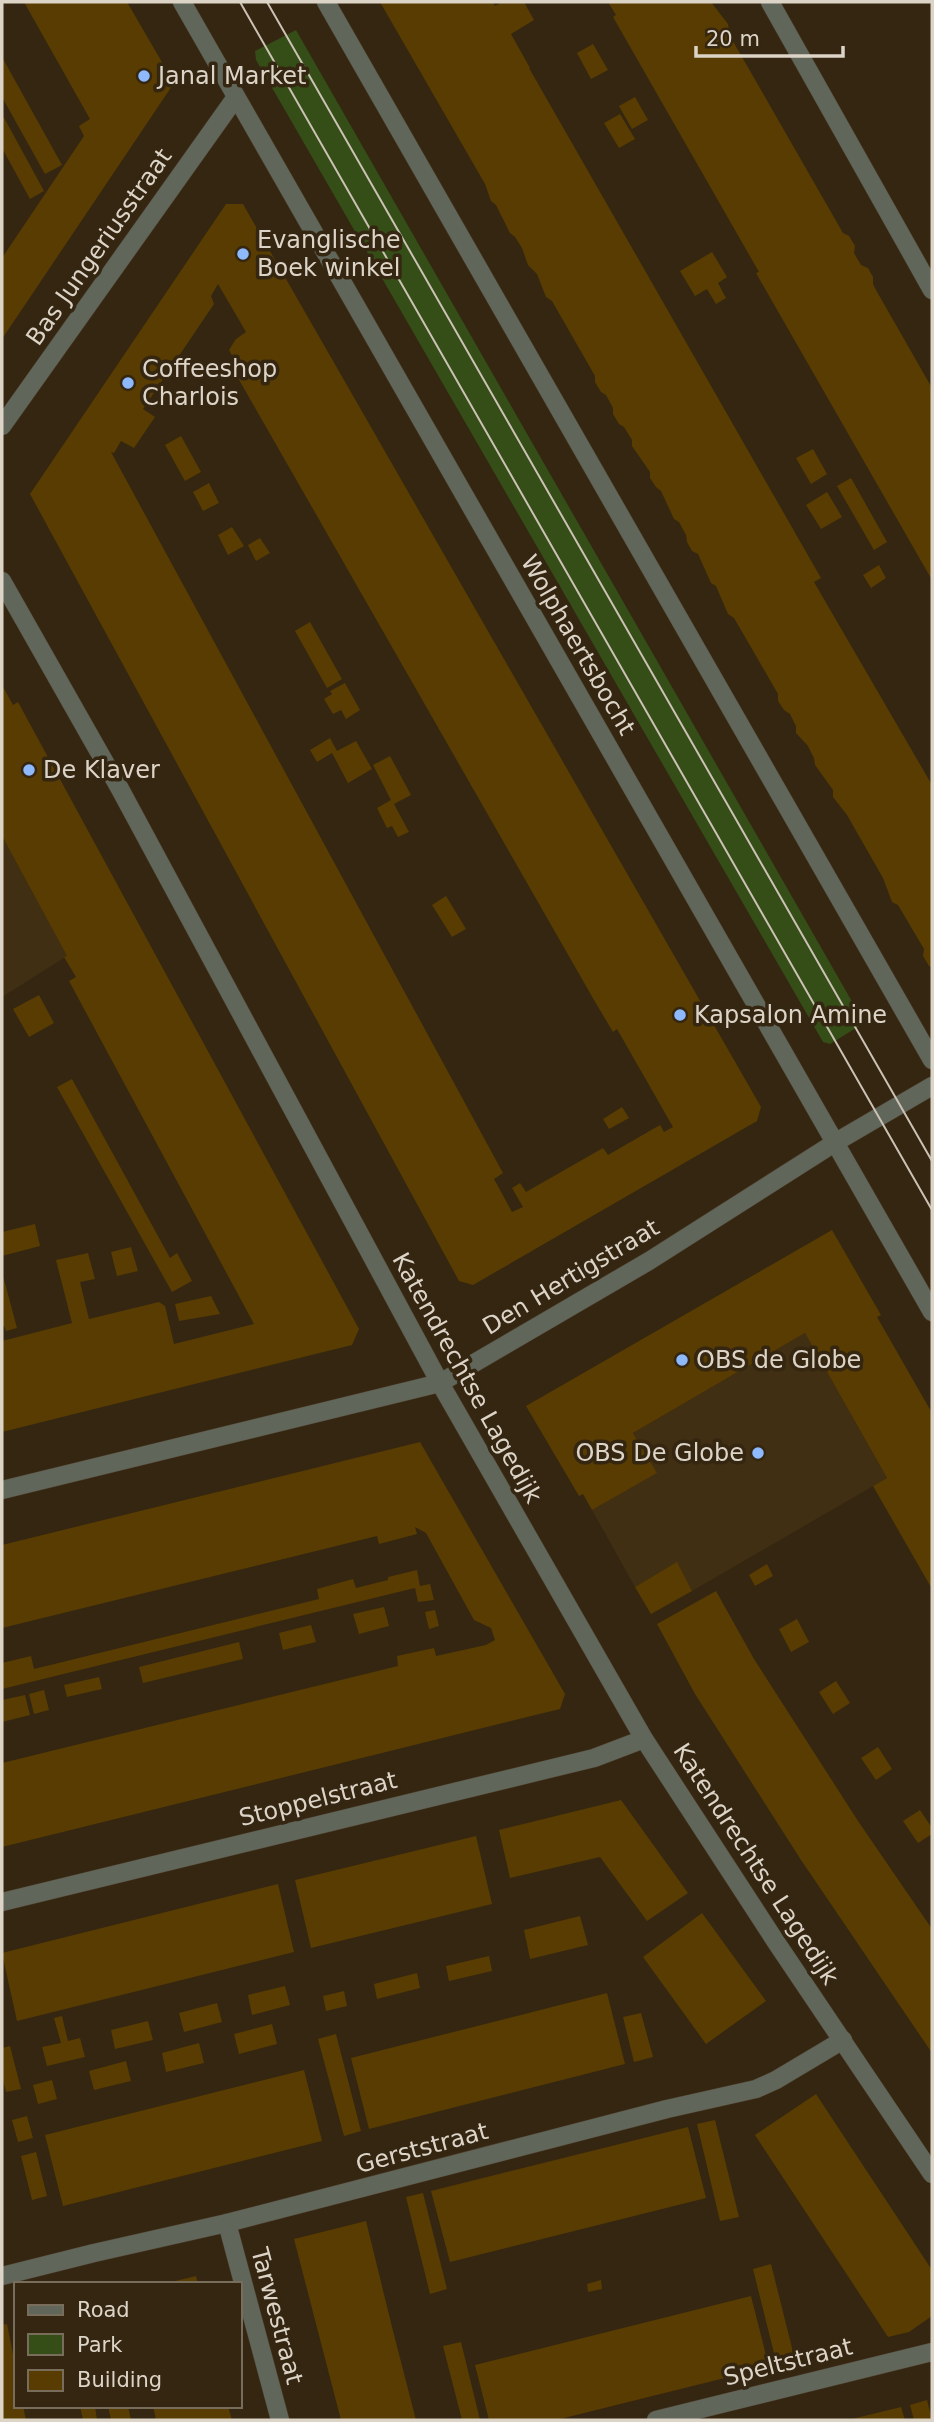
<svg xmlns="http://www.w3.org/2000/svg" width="934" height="2422" viewBox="0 0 934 2422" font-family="'DejaVu Sans',sans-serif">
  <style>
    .built { fill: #412f13 }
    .green { fill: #354d17 }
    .building { fill: #583c01; fill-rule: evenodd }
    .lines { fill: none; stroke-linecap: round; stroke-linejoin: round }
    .minor-casing { stroke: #4f422e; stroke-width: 19 }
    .minor { stroke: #61665b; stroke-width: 18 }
    .tram { stroke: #cbc1b4; stroke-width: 2 }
    .poi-dot { fill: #8eb9fc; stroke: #342611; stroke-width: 2.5 }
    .labels { text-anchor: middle; stroke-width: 7; stroke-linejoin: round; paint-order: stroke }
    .poi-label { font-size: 24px; fill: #ddd4c8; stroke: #342611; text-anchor: start }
    .street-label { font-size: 24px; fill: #ddd4c8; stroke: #342611 }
  </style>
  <rect width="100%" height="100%" fill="#342611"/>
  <!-- built -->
  <g class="built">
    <path d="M 2,836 L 67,956 L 2,997 Z"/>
    <path d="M 805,1333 L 887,1478 L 692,1591 L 677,1563 L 635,1587 L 592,1510 L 656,1473 L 633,1433 Z"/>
  </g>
  <!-- green -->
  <path class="green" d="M 296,30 L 862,1019 L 861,1025 L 830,1044 L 823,1042 L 256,60 L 255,51 Z"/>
  <!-- building -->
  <g class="building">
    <path d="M 24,2 L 127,2 L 174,83 L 2,339 L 2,258 L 84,136 L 79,126 L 90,119 Z"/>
    <path d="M 380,2 L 493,2 L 495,6 L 502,2 L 524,2 L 534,20 L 511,34 L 530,68 L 529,68 L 821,578 L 814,582 L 932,785 L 932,967 L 929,966 L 923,956 L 924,949 L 898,905 L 892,902 L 883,878 L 847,815 L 833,797 L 833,790 L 815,765 L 814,758 L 808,746 L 796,733 L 796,726 L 790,714 L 784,710 L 778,701 L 778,694 L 734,618 L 728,614 L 716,586 L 711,583 L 698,554 L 692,551 L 687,542 L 686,535 L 679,522 L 674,519 L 661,491 L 656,487 L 650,478 L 650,472 L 632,446 L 632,440 L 624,427 L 619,424 L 613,414 L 613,408 L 606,395 L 601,392 L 595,382 L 595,376 L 552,301 L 546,297 L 537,274 L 528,265 L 522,248 L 515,237 L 510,233 L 496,205 L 491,201 L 485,184 Z"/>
    <path d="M 608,2 L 711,2 L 728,24 L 730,36 L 843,233 L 849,236 L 855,246 L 854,253 L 861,265 L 868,268 L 873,277 L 873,284 L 876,290 L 932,388 L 932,580 L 756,273 L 759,272 L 613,17 L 616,15 Z"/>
    <path d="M 593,44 L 608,70 L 591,79 L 577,53 Z"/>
    <path d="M 2,57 L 62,165 L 45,174 L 2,97 Z"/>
    <path d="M 635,97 L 648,120 L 632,129 L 619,106 Z"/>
    <path d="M 2,114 L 44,191 L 30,199 L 2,148 Z"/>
    <path d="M 620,114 L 635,139 L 619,148 L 604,123 Z"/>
    <path d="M 226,204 L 243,204 L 761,1107 L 757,1121 L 473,1285 L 459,1281 L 30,494 ZM 218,284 L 246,332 L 236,339 L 229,350 L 235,361 L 230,364 L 594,1000 L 613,1032 L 617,1029 L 673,1127 L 664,1132 L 660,1125 L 608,1155 L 603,1148 L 526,1192 L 520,1183 L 512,1188 L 523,1207 L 512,1212 L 494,1179 L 503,1173 L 111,452 L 114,453 L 121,441 L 134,448 L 155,417 L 143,409 L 214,304 L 211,296 Z"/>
    <path d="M 712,252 L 727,277 L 718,283 L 726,298 L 716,304 L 707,289 L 695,296 L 680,271 Z"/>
    <path d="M 181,436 L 201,472 L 185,481 L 165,445 Z"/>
    <path d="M 813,449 L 827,474 L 811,484 L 796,458 Z"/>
    <path d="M 851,478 L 887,542 L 874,550 L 837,486 Z"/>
    <path d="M 209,483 L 219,503 L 203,511 L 193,492 Z"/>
    <path d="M 827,492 L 842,517 L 821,529 L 806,505 Z"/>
    <path d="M 232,527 L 244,546 L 228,555 L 218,535 Z"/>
    <path d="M 260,538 L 270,553 L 256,561 L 248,545 Z"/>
    <path d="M 879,565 L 886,578 L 871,588 L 863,575 Z"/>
    <path d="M 310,622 L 342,679 L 327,688 L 295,631 Z"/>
    <path d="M 345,683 L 360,710 L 346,719 L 341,710 L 333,714 L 324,699 L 332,694 L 330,691 Z"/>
    <path d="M 2,685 L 13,705 L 18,702 L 359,1329 L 352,1345 L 2,1432 L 2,1341 L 72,1323 L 56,1260 L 88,1253 L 95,1279 L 80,1282 L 89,1319 L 159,1302 L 165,1306 L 174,1344 L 254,1324 L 69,981 L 76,977 L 64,957 L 67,956 L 2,836 Z"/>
    <path d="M 330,738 L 337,751 L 356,741 L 372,769 L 348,783 L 332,753 L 317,762 L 310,750 Z"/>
    <path d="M 390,756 L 411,795 L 394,804 L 409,832 L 398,837 L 392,826 L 387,828 L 377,808 L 391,800 L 373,765 Z"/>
    <path d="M 446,896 L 466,929 L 452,937 L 432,905 Z"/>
    <path d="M 39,995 L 54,1023 L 29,1037 L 13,1009 Z"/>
    <path d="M 72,1079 L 170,1258 L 177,1253 L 192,1281 L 172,1292 L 57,1087 Z"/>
    <path d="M 622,1107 L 629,1118 L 609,1129 L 603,1119 Z"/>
    <path d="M 35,1224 L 40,1246 L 2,1256 L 2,1232 Z"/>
    <path d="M 832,1230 L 881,1315 L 877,1317 L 932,1413 L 932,1589 L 873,1486 L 887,1478 L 805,1333 L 633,1433 L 657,1473 L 592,1510 L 583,1494 L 579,1496 L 526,1406 Z"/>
    <path d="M 131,1247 L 138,1271 L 117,1276 L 111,1252 Z"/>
    <path d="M 2,1272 L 17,1328 L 6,1331 L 4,1326 L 2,1327 Z"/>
    <path d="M 211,1296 L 220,1314 L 179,1321 L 175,1304 Z"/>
    <path d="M 420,1442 L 565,1694 L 560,1709 L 2,1847 L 2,1763 L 398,1666 L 397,1656 L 434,1648 L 436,1656 L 486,1645 L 495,1640 L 491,1628 L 474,1620 L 426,1533 L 415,1527 L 417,1534 L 379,1544 L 377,1536 L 2,1628 L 2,1545 Z"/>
    <path d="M 677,1562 L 692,1591 L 651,1614 L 635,1587 Z"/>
    <path d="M 767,1564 L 773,1576 L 755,1586 L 749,1575 Z"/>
    <path d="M 417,1570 L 420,1586 L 430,1584 L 434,1600 L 418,1602 L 415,1588 L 2,1689 L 2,1663 L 31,1656 L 34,1669 L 319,1599 L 317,1589 L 353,1579 L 356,1588 L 388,1580 L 388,1577 Z"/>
    <path d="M 716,1591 L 754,1659 L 858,1821 L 932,1929 L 932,2053 L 801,1860 L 695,1694 L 657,1624 Z"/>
    <path d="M 384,1607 L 389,1626 L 359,1634 L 353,1614 Z"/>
    <path d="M 435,1610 L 439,1626 L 429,1629 L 425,1612 Z"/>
    <path d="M 797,1619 L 809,1642 L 791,1652 L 779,1629 Z"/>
    <path d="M 311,1625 L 316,1642 L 283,1650 L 279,1633 Z"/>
    <path d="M 239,1642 L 243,1659 L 143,1683 L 139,1667 Z"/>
    <path d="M 99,1677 L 102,1689 L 67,1697 L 64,1685 Z"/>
    <path d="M 836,1681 L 850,1703 L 833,1714 L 819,1692 Z"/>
    <path d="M 44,1690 L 49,1710 L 34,1714 L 29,1694 Z"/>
    <path d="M 25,1695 L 30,1715 L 2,1722 L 2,1700 Z"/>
    <path d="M 878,1747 L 892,1769 L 876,1780 L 861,1758 Z"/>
    <path d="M 621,1800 L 688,1893 L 647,1921 L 600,1857 L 510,1878 L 499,1830 Z"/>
    <path d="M 920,1810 L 932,1828 L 932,1834 L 918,1843 L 903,1821 Z"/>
    <path d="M 476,1836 L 492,1904 L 311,1948 L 295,1880 Z"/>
    <path d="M 278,1884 L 294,1952 L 17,2021 L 2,1953 Z"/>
    <path d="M 702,1913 L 766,2001 L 706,2044 L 643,1957 Z"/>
    <path d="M 580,1916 L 588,1945 L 530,1959 L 524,1930 Z"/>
    <path d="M 489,1956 L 492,1971 L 449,1981 L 446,1966 Z"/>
    <path d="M 417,1973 L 420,1988 L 377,1999 L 374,1984 Z"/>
    <path d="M 285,1986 L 290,2005 L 252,2015 L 248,1995 Z"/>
    <path d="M 344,1991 L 347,2006 L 326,2011 L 323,1996 Z"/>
    <path d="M 607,1993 L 625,2064 L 369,2129 L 351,2058 Z"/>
    <path d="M 217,2003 L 222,2022 L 184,2032 L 179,2013 Z"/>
    <path d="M 641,2013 L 653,2057 L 634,2062 L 623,2017 Z"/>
    <path d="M 62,2016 L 68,2041 L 80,2038 L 85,2057 L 47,2066 L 42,2047 L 61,2043 L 54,2018 Z"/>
    <path d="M 148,2021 L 153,2040 L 115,2049 L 111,2030 Z"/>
    <path d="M 272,2024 L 277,2044 L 239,2054 L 234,2034 Z"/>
    <path d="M 336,2034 L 361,2131 L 344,2136 L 318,2039 Z"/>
    <path d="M 199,2043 L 204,2063 L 166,2072 L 162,2053 Z"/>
    <path d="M 10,2046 L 21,2089 L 6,2092 L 2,2076 L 2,2048 Z"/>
    <path d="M 126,2061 L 131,2081 L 94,2090 L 89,2071 Z"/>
    <path d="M 304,2070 L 322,2141 L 63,2206 L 45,2135 Z"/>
    <path d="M 52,2080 L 57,2099 L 38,2104 L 33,2085 Z"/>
    <path d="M 816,2094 L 932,2270 L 932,2316 L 909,2332 L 888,2337 L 755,2135 Z"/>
    <path d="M 27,2116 L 33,2138 L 18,2142 L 12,2120 Z"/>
    <path d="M 715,2120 L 739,2217 L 720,2221 L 697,2124 Z"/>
    <path d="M 688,2127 L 706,2198 L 450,2262 L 431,2191 Z"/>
    <path d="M 36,2152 L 47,2196 L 32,2200 L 21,2156 Z"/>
    <path d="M 423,2193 L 447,2289 L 430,2294 L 406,2197 Z"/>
    <path d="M 366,2221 L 393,2331 L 416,2420 L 341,2420 L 294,2239 Z"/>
    <path d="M 771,2264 L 795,2360 L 777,2365 L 753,2269 Z"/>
    <path d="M 196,2276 L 198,2284 L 167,2284 L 167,2283 Z"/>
    <path d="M 601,2280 L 602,2289 L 588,2292 L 587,2284 Z"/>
    <path d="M 751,2296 L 769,2367 L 556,2420 L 489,2420 L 475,2365 Z"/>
    <path d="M 7,2324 L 16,2369 L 16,2406 L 23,2406 L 26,2420 L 2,2420 L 2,2325 Z"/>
    <path d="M 461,2342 L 480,2420 L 462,2420 L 443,2346 Z"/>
    <path d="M 927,2400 L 932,2420 L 914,2420 L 910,2405 Z"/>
    <path d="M 80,2406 L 95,2406 L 97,2420 L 83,2420 Z"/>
    <path d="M 108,2406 L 128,2406 L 131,2420 L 111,2420 Z"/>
    <path d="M 153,2406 L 228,2406 L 232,2420 L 156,2420 Z"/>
    <path d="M 901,2407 L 905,2420 L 852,2420 L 852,2419 Z"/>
  </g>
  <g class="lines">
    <defs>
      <g id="minor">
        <path d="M 182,2 L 932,1312"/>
        <path d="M 326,2 L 932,1060"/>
        <path d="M 770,2 L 932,290"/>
        <path d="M 2,426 L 236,97"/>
        <path d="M 2,581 L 120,789 L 440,1383 L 644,1739 L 776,1942 L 932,2174"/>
        <path d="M 2,1490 L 440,1383 L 649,1261 L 836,1142 L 932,1086"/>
        <path d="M 2,1902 L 594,1758 L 644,1739"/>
        <path d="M 227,2223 L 280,2420"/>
        <path d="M 2,2276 L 94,2253 L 227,2223 L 667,2109 L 756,2089 L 776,2080 L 843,2040"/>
        <path d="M 656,2420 L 932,2352"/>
      </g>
    </defs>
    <!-- minor casing -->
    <use href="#minor" class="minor-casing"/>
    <!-- minor -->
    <use href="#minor" class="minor"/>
    <!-- tram -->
    <g class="tram">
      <path d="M 240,2 L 932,1210"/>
      <path d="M 267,2 L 932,1161"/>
    </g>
  </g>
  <!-- markers -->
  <g class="poi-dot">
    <circle cx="144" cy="76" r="7"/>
    <circle cx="243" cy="254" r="7"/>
    <circle cx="128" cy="383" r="7"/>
    <circle cx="29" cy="770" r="7"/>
    <circle cx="680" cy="1015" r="7"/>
    <circle cx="682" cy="1360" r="7"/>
    <circle cx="758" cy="1453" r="7"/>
  </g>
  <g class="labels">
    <!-- poi labels -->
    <g class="poi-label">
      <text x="158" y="84">Janal Market</text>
      <text x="257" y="248">Evanglische<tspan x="257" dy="28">Boek winkel</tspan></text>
      <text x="142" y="377">Coffeeshop<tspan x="142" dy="28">Charlois</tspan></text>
      <text x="43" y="778">De Klaver</text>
      <text x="694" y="1023">Kapsalon Amine</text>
      <text x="696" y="1368">OBS de Globe</text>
      <text x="744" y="1461" text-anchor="end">OBS De Globe</text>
    </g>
    <!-- street labels -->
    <g class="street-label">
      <text transform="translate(99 247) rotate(-55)" y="8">Bas Jungeriusstraat</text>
      <text transform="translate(578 645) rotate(60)" y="8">Wolphaertsbocht</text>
      <text transform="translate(571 1277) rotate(-31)" y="8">Den Hertigstraat</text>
      <text transform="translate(467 1378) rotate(61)" y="8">Katendrechtse Lagedijk</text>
      <text transform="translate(318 1799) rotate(-14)" y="8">Stoppelstraat</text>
      <text transform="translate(756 1864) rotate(57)" y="8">Katendrechtse Lagedijk</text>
      <text transform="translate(422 2148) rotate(-15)" y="8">Gerststraat</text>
      <text transform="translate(277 2316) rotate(75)" y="8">Tarwestraat</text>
      <text transform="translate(788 2362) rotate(-14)" y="8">Speltstraat</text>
    </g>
  </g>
  <!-- border -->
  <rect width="934" height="2422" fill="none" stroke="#ddd4c8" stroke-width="7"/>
  <!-- legend -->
  <rect x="14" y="2282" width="228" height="126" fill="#342611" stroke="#786c5a" stroke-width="2"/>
  <rect x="28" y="2305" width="35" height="10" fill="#61665b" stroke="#786c5a" stroke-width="2"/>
  <text x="77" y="2317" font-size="21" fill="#ddd4c8">Road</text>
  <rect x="28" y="2334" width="35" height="21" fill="#354d17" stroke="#786c5a" stroke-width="2"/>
  <text x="77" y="2352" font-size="21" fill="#ddd4c8">Park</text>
  <rect x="28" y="2370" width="35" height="21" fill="#583c01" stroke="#786c5a" stroke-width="2"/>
  <text x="77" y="2387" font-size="21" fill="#ddd4c8">Building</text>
  <!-- scale -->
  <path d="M696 46v10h147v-10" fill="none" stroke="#ddd4c8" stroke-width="3.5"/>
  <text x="706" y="46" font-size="21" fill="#ddd4c8" stroke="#342611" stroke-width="5" paint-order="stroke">20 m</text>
</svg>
